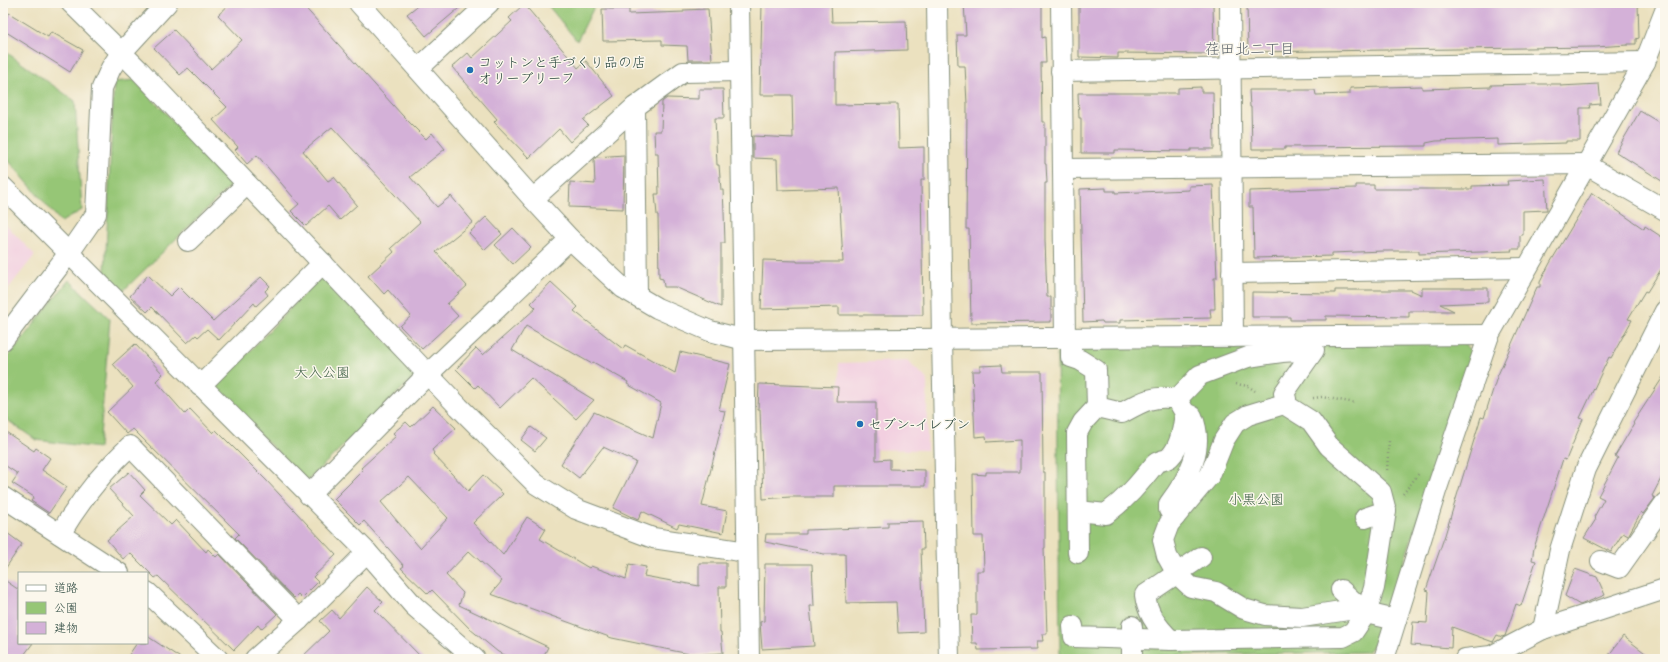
<svg xmlns="http://www.w3.org/2000/svg" width="1668" height="662" viewBox="0 0 1668 662" font-family="'Architects Daughter','Klee One',sans-serif">
  <style>
    .built { fill: #f2cfe0 }
    .green { fill: #96c676; stroke: #5a8255 }
    .building { fill: #d4b1d8; fill-rule: evenodd }
    .lines { fill: none; stroke-linecap: round; stroke-linejoin: round }
    .minor-casing { stroke: #858f7a; stroke-width: 22 }
    .path { stroke: #858f7a; stroke-width: 2.5; stroke-dasharray: 1 3; stroke-linecap: butt }
    .minor { stroke: #fff; stroke-width: 20 }
    .poi-dot { fill: #1f6fb2; stroke: #fbf7ec; stroke-width: 1.5 }
    .labels { text-anchor: middle; stroke-width: 3; stroke-linejoin: round; paint-order: stroke }
    .poi-label { font-size: 14px; fill: #1f3d34; stroke: #fbf7ec; text-anchor: start }
    .park-label { font-size: 14px; fill: #3d5f44; stroke: #fbf7ec }
    .neighbourhood-label { font-size: 15px; fill: #5e666d; stroke: #fbf7ec }
  </style>
  <rect width="100%" height="100%" fill="#fbf7ec"/>
  <filter id="ink" filterUnits="userSpaceOnUse"><feTurbulence type="fractalNoise" baseFrequency=".025" numOctaves="2"/><feDisplacementMap in="SourceGraphic" scale="8" xChannelSelector="R" yChannelSelector="G"/><feConvolveMatrix kernelMatrix="1 2 1 2 8 2 1 2 1" color-interpolation-filters="sRGB"/></filter>
  <filter id="wash" filterUnits="userSpaceOnUse"><feTurbulence type="fractalNoise" baseFrequency=".012" numOctaves="4" result="noise"/><feDisplacementMap in="SourceGraphic" scale="16" xChannelSelector="R" yChannelSelector="G"/><feGaussianBlur stdDeviation="0.9" result="paint"/><feColorMatrix in="noise" values="0 0 0 0 0 0 0 0 0 0 0 0 0 0 0 0 0 1.4 0 .05"/><feComposite in="paint" operator="in"/></filter>
  <g filter="url(#wash)">
    <rect width="100%" height="100%" fill="#ebe1bf"/>
    <!-- built -->
    <g class="built">
      <path d="M 3,222 L 35,255 L 3,295 Z"/>
      <path d="M 907,361 L 927,379 L 927,450 L 839,449 L 839,363 Z"/>
    </g>
    <!-- green -->
    <g class="green">
      <path d="M 546,3 L 596,3 L 577,41 Z"/>
      <path d="M 3,50 L 75,101 L 82,210 L 61,222 L 3,154 Z"/>
      <path d="M 134,80 L 233,183 L 121,293 L 105,272 L 114,82 Z"/>
      <path d="M 323,274 L 417,374 L 307,481 L 214,389 Z"/>
      <path d="M 69,280 L 110,319 L 99,448 L 36,440 L 3,417 L 3,363 Z"/>
      <path d="M 1464,342 L 1475,356 L 1451,417 L 1380,636 L 1367,652 L 1060,657 L 1057,346 Z"/>
    </g>
    <g id="blocks">
      <!-- building -->
      <g class="building">
        <path d="M 231,3 L 301,3 L 402,115 L 426,139 L 432,133 L 445,149 L 410,177 L 437,207 L 451,196 L 473,222 L 436,252 L 467,286 L 447,304 L 458,316 L 422,349 L 400,326 L 411,316 L 388,290 L 384,294 L 368,276 L 394,252 L 391,248 L 420,222 L 332,127 L 303,151 L 328,181 L 334,177 L 357,205 L 340,220 L 328,206 L 306,226 L 291,211 L 299,204 L 257,155 L 247,164 L 235,150 L 238,147 L 213,120 L 227,107 L 188,68 L 180,75 L 154,48 L 174,30 L 211,69 L 242,40 L 218,15 Z"/>
        <path d="M 421,3 L 465,3 L 426,36 L 407,14 Z"/>
        <path d="M 762,3 L 831,3 L 832,22 L 906,21 L 907,50 L 835,52 L 835,105 L 898,104 L 899,148 L 924,147 L 924,180 L 921,180 L 923,315 L 839,315 L 839,307 L 761,309 L 763,260 L 797,261 L 797,262 L 843,262 L 839,188 L 778,190 L 777,159 L 753,158 L 753,136 L 793,138 L 792,95 L 760,95 Z"/>
        <path d="M 964,3 L 1042,3 L 1042,38 L 1045,37 L 1046,63 L 1041,63 L 1042,122 L 1045,122 L 1045,164 L 1046,164 L 1047,183 L 1045,183 L 1045,240 L 1047,297 L 1051,297 L 1051,322 L 971,323 L 969,229 L 966,229 L 967,104 L 965,66 L 958,66 L 957,35 L 966,35 Z"/>
        <path d="M 1079,3 L 1213,3 L 1214,54 L 1118,53 L 1118,58 L 1079,57 Z"/>
        <path d="M 1247,3 L 1638,3 L 1639,38 L 1636,39 L 1636,44 L 1628,44 L 1628,45 L 1595,47 L 1248,52 Z"/>
        <path d="M 524,4 L 578,68 L 586,61 L 614,96 L 583,120 L 588,125 L 570,142 L 559,129 L 529,158 L 494,122 L 497,119 L 452,67 L 468,53 L 472,58 L 512,21 L 509,18 Z"/>
        <path d="M 602,9 L 629,9 L 629,14 L 684,12 L 684,10 L 708,9 L 712,60 L 688,60 L 687,46 L 662,45 L 662,40 L 603,41 Z"/>
        <path d="M 9,13 L 48,37 L 51,32 L 83,50 L 70,72 L 3,30 L 3,22 Z"/>
        <path d="M 1531,84 L 1560,84 L 1560,86 L 1599,84 L 1601,104 L 1589,105 L 1590,108 L 1580,108 L 1580,141 L 1566,141 L 1566,143 L 1498,145 L 1498,139 L 1436,141 L 1426,143 L 1426,146 L 1285,147 L 1285,149 L 1252,149 L 1251,107 L 1250,107 L 1249,90 L 1315,90 L 1316,95 L 1350,94 L 1350,88 L 1422,86 L 1422,89 L 1491,87 L 1491,85 Z"/>
        <path d="M 1201,87 L 1201,92 L 1213,92 L 1214,149 L 1191,149 L 1191,151 L 1115,150 L 1115,153 L 1081,153 L 1081,118 L 1079,118 L 1078,93 L 1178,93 L 1178,88 Z"/>
        <path d="M 699,89 L 723,89 L 724,118 L 715,118 L 717,165 L 719,165 L 721,190 L 723,190 L 724,212 L 725,243 L 721,243 L 721,307 L 675,287 L 664,287 L 663,279 L 659,278 L 658,215 L 657,215 L 655,194 L 659,194 L 658,153 L 655,153 L 654,131 L 661,131 L 662,102 L 667,98 L 699,99 Z"/>
        <path d="M 1640,111 L 1665,126 L 1665,183 L 1616,152 Z"/>
        <path d="M 624,155 L 623,209 L 569,207 L 570,182 L 595,184 L 594,160 L 596,157 Z"/>
        <path d="M 1545,179 L 1547,210 L 1523,211 L 1523,235 L 1520,235 L 1520,249 L 1511,249 L 1512,251 L 1419,254 L 1419,251 L 1383,251 L 1332,253 L 1332,256 L 1254,258 L 1253,207 L 1249,207 L 1249,191 L 1356,188 L 1356,185 L 1374,185 L 1374,189 L 1472,189 L 1472,186 L 1508,185 L 1507,181 Z"/>
        <path d="M 1213,185 L 1217,278 L 1214,278 L 1215,309 L 1210,309 L 1211,318 L 1120,320 L 1120,323 L 1103,323 L 1102,321 L 1083,322 L 1080,189 L 1106,188 L 1106,191 L 1115,191 L 1115,193 L 1189,190 L 1189,186 Z"/>
        <path d="M 1592,193 L 1644,229 L 1645,226 L 1665,239 L 1665,263 L 1647,292 L 1645,291 L 1628,319 L 1632,320 L 1611,358 L 1609,357 L 1580,418 L 1583,419 L 1566,460 L 1563,459 L 1534,548 L 1532,560 L 1536,561 L 1521,606 L 1516,604 L 1505,636 L 1502,637 L 1497,635 L 1493,642 L 1452,627 L 1451,648 L 1411,645 L 1413,622 L 1427,623 L 1429,591 L 1426,590 L 1445,535 L 1481,417 L 1484,418 L 1497,377 L 1537,287 L 1540,287 L 1540,282 L 1550,263 Z"/>
        <path d="M 486,217 L 502,234 L 485,250 L 469,233 Z"/>
        <path d="M 513,228 L 531,247 L 513,264 L 495,245 Z"/>
        <path d="M 148,275 L 170,296 L 179,287 L 213,321 L 261,277 L 270,286 L 265,291 L 268,295 L 256,306 L 254,303 L 219,340 L 207,329 L 198,337 L 196,335 L 187,343 L 152,307 L 147,312 L 130,296 Z"/>
        <path d="M 551,282 L 578,307 L 574,311 L 623,349 L 625,345 L 675,373 L 680,352 L 730,364 L 719,410 L 725,411 L 702,506 L 727,511 L 723,533 L 679,524 L 677,528 L 642,511 L 638,520 L 613,508 L 636,462 L 603,447 L 579,478 L 561,464 L 594,412 L 653,438 L 661,403 L 627,384 L 628,382 L 593,362 L 592,364 L 526,326 L 512,350 L 594,400 L 576,419 L 531,378 L 500,408 L 478,385 L 475,388 L 456,369 L 476,348 L 483,355 L 536,308 L 531,303 Z"/>
        <path d="M 1422,288 L 1488,288 L 1488,302 L 1440,304 L 1454,311 L 1409,311 L 1409,317 L 1326,316 L 1326,320 L 1290,320 L 1290,317 L 1252,317 L 1252,292 L 1335,293 L 1335,290 L 1411,290 L 1422,295 Z"/>
        <path d="M 135,344 L 163,374 L 156,381 L 185,414 L 190,409 L 213,433 L 216,430 L 266,480 L 336,555 L 313,577 L 318,582 L 302,598 L 298,594 L 294,598 L 235,538 L 239,534 L 133,429 L 127,434 L 107,412 L 133,387 L 113,364 Z"/>
        <path d="M 1001,365 L 1002,372 L 1042,372 L 1043,472 L 1045,472 L 1045,548 L 1044,548 L 1047,634 L 1042,634 L 1043,641 L 1037,641 L 1038,649 L 978,650 L 977,643 L 972,643 L 971,615 L 977,615 L 977,571 L 984,571 L 983,536 L 974,536 L 973,474 L 986,475 L 986,472 L 1020,472 L 1020,440 L 987,442 L 986,436 L 975,437 L 972,371 L 980,371 L 980,366 Z"/>
        <path d="M 1665,374 L 1665,471 L 1652,496 L 1655,498 L 1643,514 L 1641,512 L 1628,536 L 1623,533 L 1611,552 L 1584,538 L 1596,519 L 1594,517 L 1604,499 L 1598,496 L 1618,458 L 1615,456 L 1634,424 L 1633,423 Z"/>
        <path d="M 759,384 L 838,387 L 837,402 L 876,402 L 876,460 L 890,459 L 890,469 L 925,470 L 925,486 L 834,486 L 834,497 L 790,497 L 763,499 L 760,409 L 758,409 Z"/>
        <path d="M 433,406 L 456,428 L 432,450 L 434,453 L 433,454 L 468,491 L 483,475 L 503,494 L 473,523 L 503,555 L 527,517 L 546,529 L 540,539 L 589,568 L 591,566 L 626,579 L 629,564 L 646,567 L 644,576 L 699,586 L 699,563 L 726,563 L 726,587 L 719,587 L 720,632 L 721,632 L 723,653 L 694,655 L 612,638 L 491,594 L 502,581 L 469,551 L 446,575 L 463,593 L 459,605 L 548,647 L 542,659 L 514,659 L 498,652 L 470,629 L 432,590 L 428,594 L 401,568 L 404,566 L 364,521 L 360,525 L 334,499 L 363,470 L 361,468 L 396,436 L 393,433 L 406,422 L 411,427 ZM 409,477 L 448,518 L 420,548 L 381,502 Z"/>
        <path d="M 531,427 L 546,438 L 535,451 L 521,440 Z"/>
        <path d="M 3,430 L 34,451 L 36,448 L 50,458 L 42,470 L 67,487 L 49,513 L 31,501 L 34,497 L 12,483 L 18,474 L 3,464 Z"/>
        <path d="M 129,472 L 145,490 L 140,495 L 171,525 L 176,520 L 206,552 L 208,549 L 216,557 L 219,554 L 277,614 L 261,629 L 258,625 L 234,650 L 158,576 L 155,578 L 130,553 L 123,559 L 107,540 L 134,516 L 109,489 Z"/>
        <path d="M 923,521 L 924,549 L 921,549 L 924,632 L 898,633 L 896,602 L 846,603 L 845,554 L 824,554 L 765,542 L 766,534 L 806,534 L 806,530 L 888,527 L 888,522 Z"/>
        <path d="M 3,530 L 22,544 L 3,572 Z"/>
        <path d="M 765,564 L 812,564 L 814,606 L 810,606 L 814,646 L 762,649 L 760,622 L 764,621 Z"/>
        <path d="M 1575,569 L 1597,577 L 1605,595 L 1580,605 L 1565,596 Z"/>
        <path d="M 3,579 L 19,590 L 19,643 L 33,643 L 21,659 L 11,659 L 3,654 Z"/>
        <path d="M 367,587 L 383,602 L 375,610 L 423,659 L 300,659 L 329,631 L 320,621 L 332,610 L 339,618 Z"/>
        <path d="M 147,636 L 182,659 L 126,659 L 137,643 L 147,643 Z"/>
        <path d="M 1623,636 L 1653,659 L 1606,659 Z"/>
      </g>
    </g>
  </g>
  <g filter="url(#ink)">
    <use href="#blocks" fill-opacity="0" stroke="#858f7a" stroke-width="1"/>
    <g class="lines">
      <defs>
        <g id="minor">
          <path d="M 71,3 L 139,70 L 459,407 L 536,484 L 576,509 L 653,538 L 747,552"/>
          <path d="M 359,3 L 533,199 L 570,239 L 623,288 L 657,308 L 710,331 L 745,340 L 1489,335"/>
          <path d="M 739,3 L 749,659"/>
          <path d="M 937,3 L 942,339 L 949,659"/>
          <path d="M 1061,3 L 1065,338"/>
          <path d="M 1230,3 L 1233,337"/>
          <path d="M 418,69 L 489,3"/>
          <path d="M 1061,71 L 1645,62"/>
          <path d="M 635,107 L 637,296"/>
          <path d="M 1063,169 L 1585,164 L 1665,210"/>
          <path d="M 3,187 L 367,552 L 414,606 L 475,659"/>
          <path d="M 533,199 L 635,107 L 683,72 L 739,71"/>
          <path d="M 188,241 L 247,184"/>
          <path d="M 1232,273 L 1526,268"/>
          <path d="M 1071,338 L 1071,357 L 1080,360 L 1096,370 L 1097,407"/>
          <path d="M 3,340 L 69,253 L 96,214 L 102,88 L 111,68 L 121,53 L 167,3"/>
          <path d="M 200,386 L 323,263"/>
          <path d="M 1177,399 L 1200,375 L 1248,357 L 1282,352 L 1314,350 L 1284,393 L 1286,399 L 1284,404 L 1248,415 L 1235,423 L 1224,440 L 1210,475 L 1169,524 L 1163,540 L 1167,556 L 1177,574 L 1191,587 L 1216,592 L 1244,609 L 1265,615 L 1302,617 L 1361,608"/>
          <path d="M 309,495 L 428,374 L 570,239"/>
          <path d="M 3,497 L 119,573"/>
          <path d="M 1078,511 L 1106,514 C 1127,498 1138,485 1154,465 C 1158,460 1166,461 1170,457 C 1181,446 1183,427 1185,413 L 1177,399 C 1153,395 1143,401 1122,413 L 1097,407 L 1083,422 L 1077,433 L 1078,553"/>
          <path d="M 1175,517 L 1169,510 L 1169,504 C 1188,479 1206,448 1192,416 L 1185,413"/>
          <path d="M 1365,518 L 1386,511"/>
          <path d="M 60,534 C 80,501 101,473 130,446 L 299,620"/>
          <path d="M 1601,561 L 1619,568 L 1665,503"/>
          <path d="M 1341,590 L 1366,613 L 1396,620"/>
          <path d="M 147,592 L 218,659"/>
          <path d="M 1073,626 L 1074,637 L 1171,640 L 1343,637 L 1353,632 L 1366,613 L 1374,588 L 1386,511 L 1381,492 L 1329,446 L 1311,421 L 1284,404"/>
          <path d="M 1543,629 L 1560,550 L 1586,469 L 1665,311"/>
          <path d="M 1171,640 C 1158,628 1147,613 1145,595 L 1201,557"/>
          <path d="M 255,659 L 299,620 L 367,552"/>
          <path d="M 1132,659 L 1132,626"/>
          <path d="M 1384,659 L 1436,491 L 1489,335 L 1645,62 L 1665,11"/>
          <path d="M 1465,659 L 1491,656 L 1543,629 L 1665,589"/>
        </g>
      </defs>
      <!-- minor casing -->
      <use href="#minor" class="minor-casing"/>
      <!-- path -->
      <g class="path">
        <path d="M 1236,384 L 1248,386 L 1255,391"/>
        <path d="M 1313,398 L 1322,397 L 1356,403"/>
        <path d="M 1387,470 L 1389,441"/>
        <path d="M 1403,494 L 1420,472"/>
      </g>
      <!-- minor -->
      <use href="#minor" class="minor"/>
    </g>
  </g>
  <!-- markers -->
  <g class="poi-dot">
    <circle cx="470" cy="70" r="4"/>
    <circle cx="860" cy="424" r="4"/>
  </g>
  <g class="labels">
    <!-- poi labels -->
    <g class="poi-label">
      <text x="478" y="67">コットンと手づくり品の店<tspan x="478" dy="16">オリーブリーフ</tspan></text>
      <text x="868" y="429">セブン-イレブン</text>
    </g>
    <!-- park labels -->
    <g class="park-label">
      <text x="322" y="377">大入公園</text>
      <text x="1256" y="504">小黒公園</text>
    </g>
    <!-- neighbourhood labels -->
    <g class="neighbourhood-label">
      <text x="1250" y="54">荏田北二丁目</text>
    </g>
  </g>
  <!-- margin -->
  <rect width="1668" height="662" fill="none" stroke="#fbf7ec" stroke-width="16"/>
  <!-- legend -->
  <rect x="18" y="572" width="130" height="72" fill="#fbf7ec" stroke="#a3ada2"/>
  <rect x="26" y="585" width="20" height="6" fill="#ffffff" stroke="#a3ada2"/>
  <text x="54" y="592" font-size="12" fill="#1f3d34">道路</text>
  <rect x="26" y="602" width="20" height="12" fill="#96c676" stroke="#a3ada2"/>
  <text x="54" y="612" font-size="12" fill="#1f3d34">公園</text>
  <rect x="26" y="622" width="20" height="12" fill="#d4b1d8" stroke="#a3ada2"/>
  <text x="54" y="632" font-size="12" fill="#1f3d34">建物</text>
</svg>
